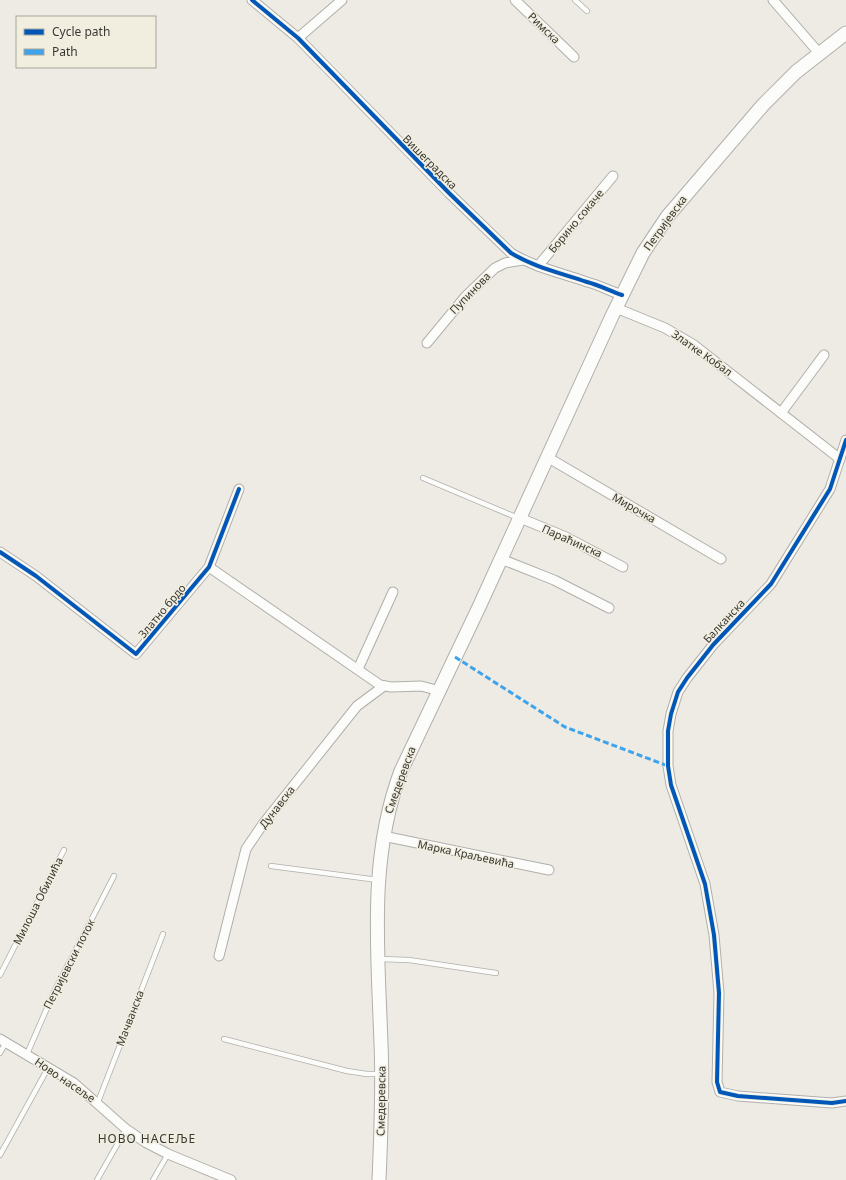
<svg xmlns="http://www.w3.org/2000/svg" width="846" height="1180" viewBox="0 0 846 1180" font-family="'Noto Sans',sans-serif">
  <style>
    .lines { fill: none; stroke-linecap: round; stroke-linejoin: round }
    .service-casing { stroke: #b0afaa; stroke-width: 6 }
    .minor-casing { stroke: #b0afaa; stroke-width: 11 }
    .secondary-casing { stroke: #b0afaa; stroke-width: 15 }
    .service { stroke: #fcfcfb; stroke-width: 4.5 }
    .minor { stroke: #fcfcfb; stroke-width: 9 }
    .secondary { stroke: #fcfcfb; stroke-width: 13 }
    .quiet { stroke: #3fa3eb; stroke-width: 3; stroke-dasharray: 6 3; stroke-linecap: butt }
    .cycleway-casing { stroke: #f1eee0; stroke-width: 6 }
    .cycleway { stroke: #0057b8; stroke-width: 4 }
    .labels { text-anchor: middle; stroke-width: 3; stroke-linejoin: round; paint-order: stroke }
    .street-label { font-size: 11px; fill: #383732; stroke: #f1eee0 }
    .neighbourhood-label { font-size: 12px; letter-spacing: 1px; fill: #383732; stroke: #f1eee0 }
  </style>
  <rect width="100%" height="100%" fill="#edebe4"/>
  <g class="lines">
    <defs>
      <g id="service">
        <path d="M 575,0 L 587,11"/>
        <path d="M 423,478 L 518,518"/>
        <path d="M 271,866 L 378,880"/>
        <path d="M 380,959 L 409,960 L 496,973"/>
        <path d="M 0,975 L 64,850"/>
        <path d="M 224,1039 L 347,1071 L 367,1074 L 380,1074"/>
        <path d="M 0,1053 L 6,1042"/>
        <path d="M 27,1054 L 54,992 L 114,876"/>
        <path d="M 98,1102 L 163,934"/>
        <path d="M 0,1155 L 48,1068"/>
        <path d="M 97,1180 L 126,1129"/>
        <path d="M 153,1180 L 168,1154"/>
      </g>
      <g id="minor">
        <path d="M 252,0 L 298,38 L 449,193 L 511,253 C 534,267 561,273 587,282 C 599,285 610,291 622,295"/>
        <path d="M 515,0 L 574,57"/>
        <path d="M 773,0 L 819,53"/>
        <path d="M 298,38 L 342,0"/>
        <path d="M 538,266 L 613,176"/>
        <path d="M 616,308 L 665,328 L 694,345 L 840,459"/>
        <path d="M 427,343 L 465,297 L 495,268 L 505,263 L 523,260"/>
        <path d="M 781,413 L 824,355"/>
        <path d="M 846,440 L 830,489 L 771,584 L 713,645 L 687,678 L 678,692 L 671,714 L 668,731 L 668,766 L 671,785 L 705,884 L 714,935 L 719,993 L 717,1082 L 720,1092 L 738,1096 L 832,1103 L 846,1101"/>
        <path d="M 547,457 L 721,559"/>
        <path d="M 520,518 L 566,537 L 623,567"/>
        <path d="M 0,552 L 36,576 L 136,654 L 209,567 L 239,489"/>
        <path d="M 501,559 L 554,580 L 609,608"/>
        <path d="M 209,567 L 380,685 L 391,687 L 421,686 L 440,691"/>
        <path d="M 358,669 L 393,592"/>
        <path d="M 383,836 L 549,870"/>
        <path d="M 219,956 L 246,849 L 263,824 L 357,706 L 384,686"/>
        <path d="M 0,1039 L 74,1083 L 126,1129 L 145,1142 L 168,1154 L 231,1180"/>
      </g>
      <path id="secondary" d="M 379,1180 C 381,1134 383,1089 381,1044 C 378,951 368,859 401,771 L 479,607 L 612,316 L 643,253 L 667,217 L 763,105 L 796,72 L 846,33"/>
    </defs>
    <!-- service casing -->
    <use href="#service" class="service-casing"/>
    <!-- minor casing -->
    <use href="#minor" class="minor-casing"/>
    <!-- secondary casing -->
    <use href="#secondary" class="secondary-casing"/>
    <!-- service -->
    <use href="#service" class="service"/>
    <!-- minor -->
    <use href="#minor" class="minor"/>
    <!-- secondary -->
    <use href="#secondary" class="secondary"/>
    <!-- quiet -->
    <path class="quiet" d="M 455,657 L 565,727 L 668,766"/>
    <defs>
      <g id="cycleway">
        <path d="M 252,0 L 298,38 L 449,193 L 511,253 C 534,267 561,273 587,282 C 599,285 610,291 622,295"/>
        <path d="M 846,440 L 830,489 L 771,584 L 713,645 L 687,678 L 678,692 L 671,714 L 668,731 L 668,766 L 671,785 L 705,884 L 714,935 L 719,993 L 717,1082 L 720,1092 L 738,1096 L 832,1103 L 846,1101"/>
        <path d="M 0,552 L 36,576 L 136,654 L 209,567 L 239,489"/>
      </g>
    </defs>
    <!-- cycleway casing -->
    <use href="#cycleway" class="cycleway-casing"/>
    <!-- cycleway -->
    <use href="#cycleway" class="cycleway"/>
  </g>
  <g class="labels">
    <!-- street labels -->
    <g class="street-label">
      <text transform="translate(544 28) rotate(44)" y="4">Римска</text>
      <text transform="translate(430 162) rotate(45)" y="4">Вишеградска</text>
      <text transform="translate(576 221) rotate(-50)" y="4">Борино сокаче</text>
      <text transform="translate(665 223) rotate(-54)" y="4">Петријевска</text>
      <text transform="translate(470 293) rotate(-46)" y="4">Пупинова</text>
      <text transform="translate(702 353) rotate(35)" y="4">Златке Кобал</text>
      <text transform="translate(634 508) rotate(30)" y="4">Мирочка</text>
      <text transform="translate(572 541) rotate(24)" y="4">Параћинска</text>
      <text transform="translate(162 611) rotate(-50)" y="4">Златно брдо</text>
      <text transform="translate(724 621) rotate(-47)" y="4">Балканска</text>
      <text transform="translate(400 780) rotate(-70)" y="4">Смедеревска</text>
      <text transform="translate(277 807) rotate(-52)" y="4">Дунавска</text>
      <text transform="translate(466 854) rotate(12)" y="4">Марка Краљевића</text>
      <text transform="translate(38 901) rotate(-63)" y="4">Милоша Обилића</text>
      <text transform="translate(69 964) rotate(-63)" y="4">Петријевски поток</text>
      <text transform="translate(130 1018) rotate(-69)" y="4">Мачванска</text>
      <text transform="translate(65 1080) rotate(34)" y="4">Ново насеље</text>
      <text transform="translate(381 1101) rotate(-89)" y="4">Смедеревска</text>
    </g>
    <!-- neighbourhood labels -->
    <g class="neighbourhood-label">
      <text x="147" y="1143">НОВО НАСЕЉЕ</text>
    </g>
  </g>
  <!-- legend -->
  <rect x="16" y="16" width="140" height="52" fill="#f1eee0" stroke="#a7a59a"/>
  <rect x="24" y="29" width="20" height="6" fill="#0057b8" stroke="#a7a59a"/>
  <text x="52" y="36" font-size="12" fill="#383732">Cycle path</text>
  <rect x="24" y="49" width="20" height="6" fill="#3fa3eb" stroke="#a7a59a"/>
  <text x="52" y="56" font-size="12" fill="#383732">Path</text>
</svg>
